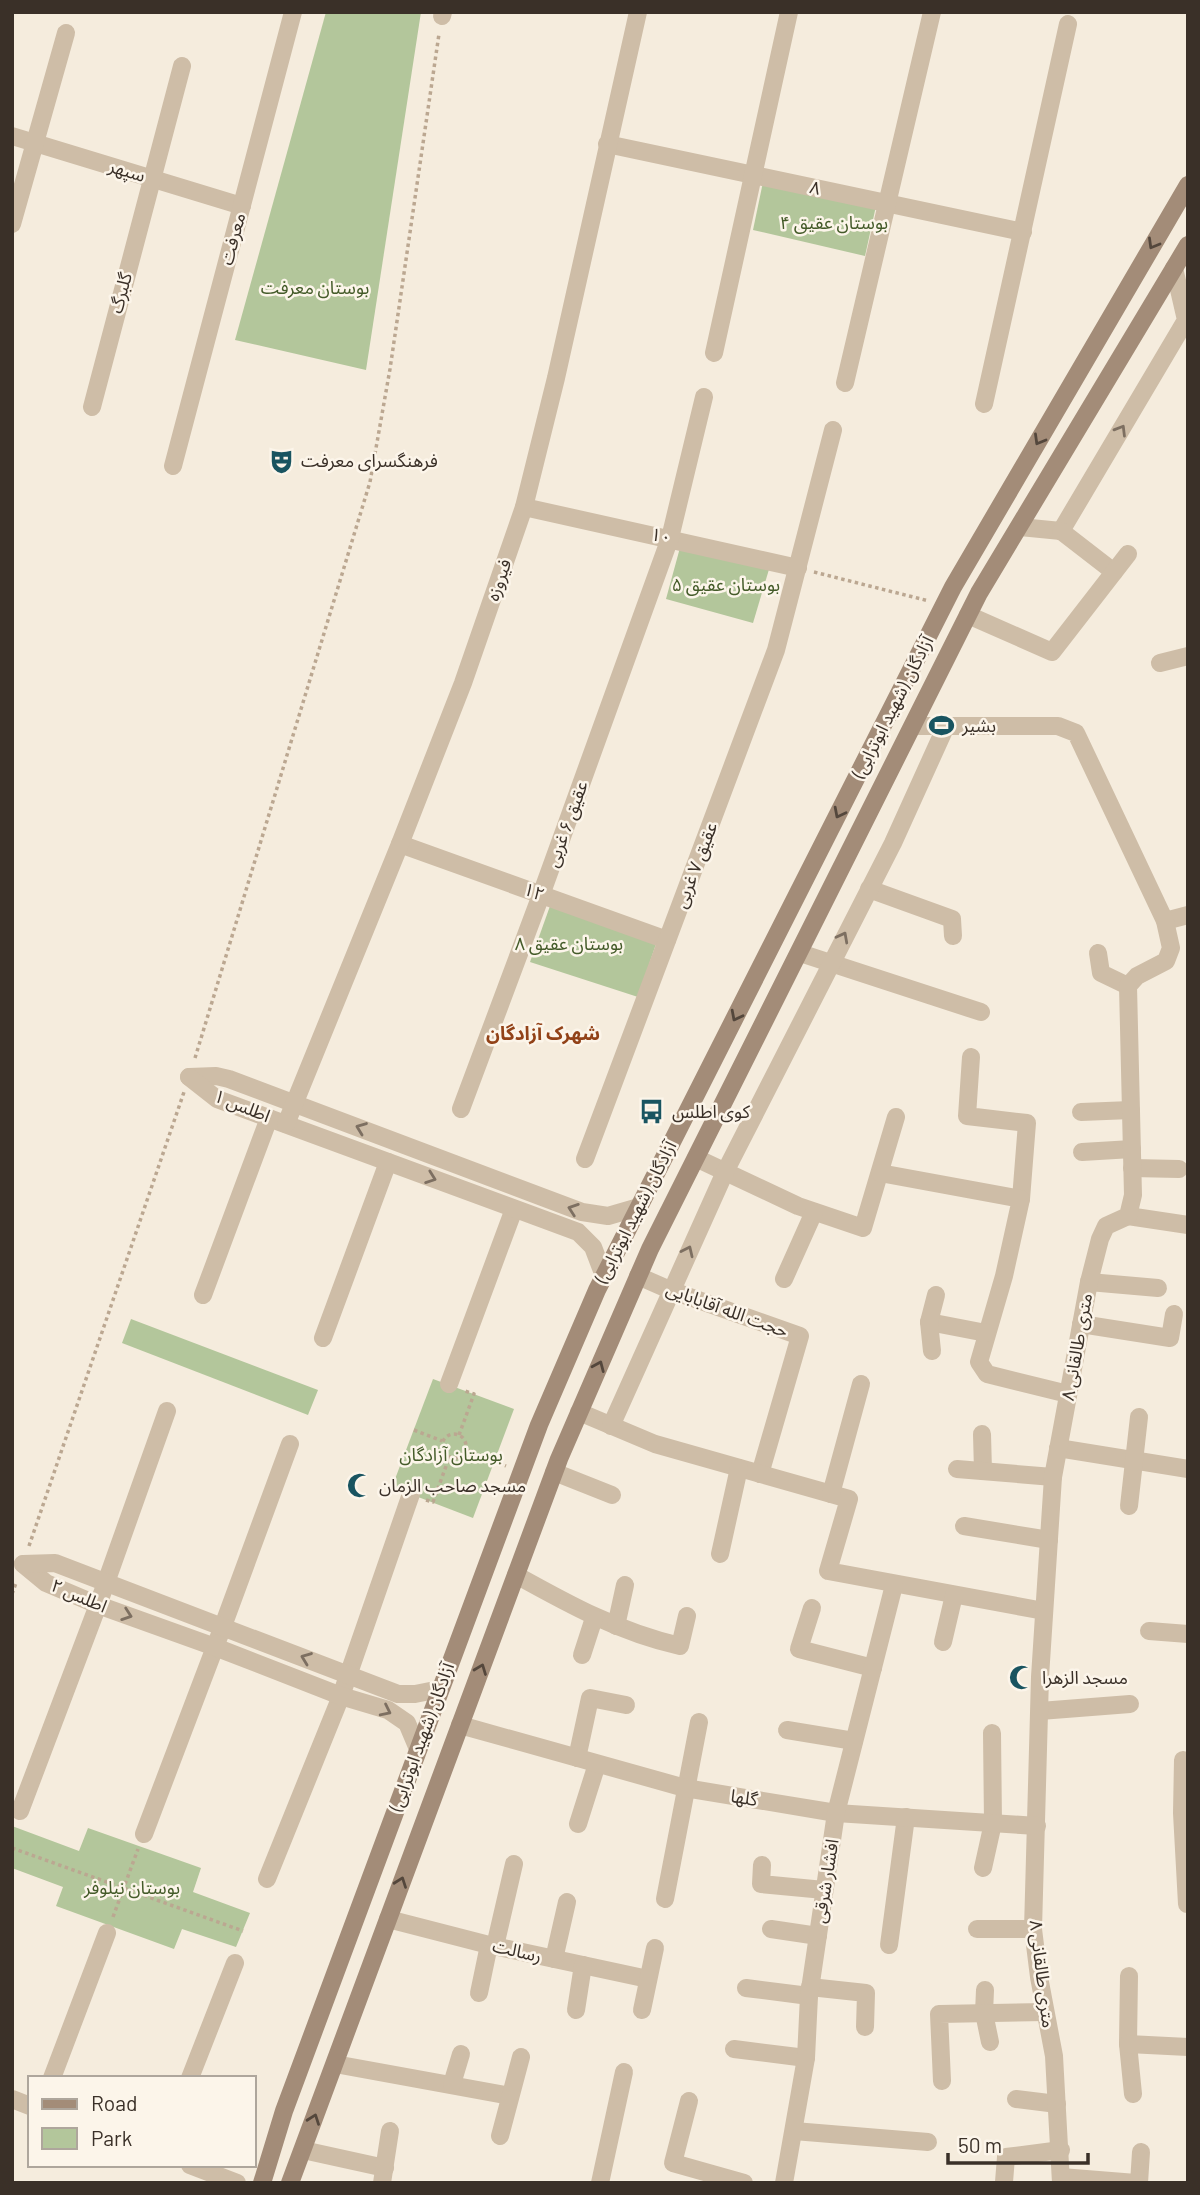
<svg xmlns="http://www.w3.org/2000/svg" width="1200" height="2195" viewBox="0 0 1200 2195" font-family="Barlow,'Noto Sans Arabic',sans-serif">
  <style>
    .green { fill: #b3c69b }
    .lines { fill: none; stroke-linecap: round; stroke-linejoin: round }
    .path { stroke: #bba791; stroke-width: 3.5; stroke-dasharray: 3.5 3.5; stroke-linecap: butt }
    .minor { stroke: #cebda7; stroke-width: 18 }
    .tertiary { stroke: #cebda7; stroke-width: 18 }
    .secondary { stroke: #a38c78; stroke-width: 18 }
    .oneway { stroke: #54473c }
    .oneway2 { stroke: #7d6f61 }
    .labels { text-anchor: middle; stroke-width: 5; stroke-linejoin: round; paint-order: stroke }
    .street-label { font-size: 18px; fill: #3a3028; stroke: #fcf5ea }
    .park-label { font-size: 18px; fill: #445b29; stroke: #fcf5ea }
    .poi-label { font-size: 18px; fill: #3a3028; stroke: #fcf5ea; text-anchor: start }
    .neighbourhood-label { font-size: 19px; font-weight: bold; fill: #924218; stroke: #fcf5ea }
  </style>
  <rect width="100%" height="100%" fill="#f5ecdd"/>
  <!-- green -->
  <g class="green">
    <path d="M 326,12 L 421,12 L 366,370 L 235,340 Z"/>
    <path d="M 763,182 L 876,206 L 865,256 L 753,230 Z"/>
    <path d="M 681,544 L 770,566 L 753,623 L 666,599 Z"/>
    <path d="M 550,906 L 656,944 L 638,997 L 530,962 Z"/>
    <path d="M 131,1319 L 318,1390 L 308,1415 L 122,1343 Z"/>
    <path d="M 433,1379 L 514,1409 L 473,1518 L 392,1487 Z"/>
    <path d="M 12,1826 L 79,1851 L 88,1828 L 201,1868 L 193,1892 L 250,1913 L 236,1947 L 182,1929 L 174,1949 L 56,1906 L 63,1887 L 12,1868 Z"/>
  </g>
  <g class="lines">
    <!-- path -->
    <g class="path">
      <path d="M 814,572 L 929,601"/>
      <path d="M 195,1058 L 370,482 L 390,369 L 439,34"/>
      <path d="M 414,1430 L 442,1441"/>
      <circle cx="454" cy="1446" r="12"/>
      <path d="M 459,1435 L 474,1394 L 465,1391"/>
      <path d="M 466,1450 L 506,1466"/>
      <path d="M 426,1500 L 433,1502 L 449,1458"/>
      <path d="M 29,1546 L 184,1092"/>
      <path d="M 12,1594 L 16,1583"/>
      <path d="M 12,1848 L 243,1931"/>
      <path d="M 113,1917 L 138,1849"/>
    </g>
    <!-- minor -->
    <g class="minor">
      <path d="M 442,16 L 443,12"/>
      <path d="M 12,136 L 242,206"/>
      <path d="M 607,144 L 1023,232"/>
      <path d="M 12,224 L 66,33"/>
      <path d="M 714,353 L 789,12"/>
      <path d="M 845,383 L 932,12"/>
      <path d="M 984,404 L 1068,24"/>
      <path d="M 92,407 L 182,66"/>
      <path d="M 524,507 L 798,568"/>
      <path d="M 1020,527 L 1061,531"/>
      <path d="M 1061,531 L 1186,320 L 1174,268"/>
      <path d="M 1061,531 L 1114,572"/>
      <path d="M 968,615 L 1052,652 L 1128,554"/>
      <path d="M 1160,663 L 1188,656"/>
      <path d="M 400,844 L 667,940"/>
      <path d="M 869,889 L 952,919 L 953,936"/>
      <path d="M 1165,921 L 1188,915"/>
      <path d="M 800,953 L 981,1012"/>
      <path d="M 1098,953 L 1101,973 L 1128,986"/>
      <path d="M 971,1057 L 967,1116 L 1027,1123 L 1021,1199"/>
      <path d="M 461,1109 L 541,895 L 670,538 L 704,397"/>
      <path d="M 1081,1112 L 1131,1110"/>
      <path d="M 1082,1152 L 1132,1149"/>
      <path d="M 696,1158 L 798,1206 L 863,1228 L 896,1117"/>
      <path d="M 585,1159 L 776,650 L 833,430"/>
      <path d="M 1132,1168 L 1179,1169"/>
      <path d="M 880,1173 L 1021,1199 L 1004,1276 L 979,1362 L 987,1374 L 1068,1394"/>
      <path d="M 1128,1216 L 1188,1225"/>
      <path d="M 638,1276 L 670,1290 L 800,1336 L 760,1474"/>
      <path d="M 784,1279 L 814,1212"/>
      <path d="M 1089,1282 L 1158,1288"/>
      <path d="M 203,1295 L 269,1118"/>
      <path d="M 929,1322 L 986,1333"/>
      <path d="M 1081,1324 L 1170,1338 L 1174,1314"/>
      <path d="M 323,1338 L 388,1162"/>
      <path d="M 932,1351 L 929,1322 L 936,1295"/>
      <path d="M 449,1384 L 514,1209"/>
      <path d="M 579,1412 L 655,1444 L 849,1499 L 828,1571 L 1044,1611"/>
      <path d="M 611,1426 L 725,1172 L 893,843 L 946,726"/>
      <path d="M 982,1434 L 983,1471"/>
      <path d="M 1058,1448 L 1188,1469"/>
      <path d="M 957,1469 L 1053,1477"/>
      <path d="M 554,1472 L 612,1495"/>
      <path d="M 831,1494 L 861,1384"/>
      <path d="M 1129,1506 L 1139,1417"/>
      <path d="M 964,1526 L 1049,1540"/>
      <path d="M 720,1554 L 739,1468"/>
      <path d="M 516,1575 C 570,1605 619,1632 680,1646 L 687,1616"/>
      <path d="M 812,1608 L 799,1649 L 873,1668"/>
      <path d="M 616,1626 L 625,1585"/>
      <path d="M 1149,1631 L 1188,1634"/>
      <path d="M 943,1642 L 954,1595"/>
      <path d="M 582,1655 L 594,1618"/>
      <path d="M 1040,1711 L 1130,1704"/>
      <path d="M 787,1730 L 854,1741"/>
      <path d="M 577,1758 L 590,1698 L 626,1705"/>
      <path d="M 1183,1760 L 1182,1813 L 1187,1904"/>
      <path d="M 20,1811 L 98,1605 L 167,1411"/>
      <path d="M 578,1824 L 597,1764"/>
      <path d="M 144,1834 L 223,1626 L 290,1444"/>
      <path d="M 762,1865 L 761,1884 L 824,1890"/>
      <path d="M 983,1868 L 993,1823 L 992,1733"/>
      <path d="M 267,1879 L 341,1696 L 411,1494"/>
      <path d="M 665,1899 L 699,1722"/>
      <path d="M 388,1919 L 489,1945 L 648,1979"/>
      <path d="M 771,1929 L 818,1936"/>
      <path d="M 977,1929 L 1033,1929"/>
      <path d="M 889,1945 L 906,1817"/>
      <path d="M 495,1946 L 514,1864"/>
      <path d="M 554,1959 L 567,1902"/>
      <path d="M 1129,1976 L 1128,2044 L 1133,2094"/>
      <path d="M 810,1987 L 866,1993 L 865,2027"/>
      <path d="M 746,1988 L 809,1996"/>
      <path d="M 985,1990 L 984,2013 L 990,2042"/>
      <path d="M 479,1993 L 489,1945"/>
      <path d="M 576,2010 L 583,1965"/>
      <path d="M 642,2010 L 655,1948"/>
      <path d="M 1128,2044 L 1188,2047"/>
      <path d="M 734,2049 L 806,2058"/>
      <path d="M 335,2064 L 510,2096"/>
      <path d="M 52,2078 L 107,1933"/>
      <path d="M 190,2078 L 235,1963"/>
      <path d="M 942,2081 L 939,2014 L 1045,2012"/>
      <path d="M 452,2084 L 461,2054"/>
      <path d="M 1016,2099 L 1057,2104"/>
      <path d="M 689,2101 L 673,2163 L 744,2183"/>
      <path d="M 794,2131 L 928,2142"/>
      <path d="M 500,2136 L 521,2057"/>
      <path d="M 303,2150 L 385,2168"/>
      <path d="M 1061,2177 L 1136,2183"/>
      <path d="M 1004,2182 L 1006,2157 L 1061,2150"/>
      <path d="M 382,2183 L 390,2131"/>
      <path d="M 600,2183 L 624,2072"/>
      <path d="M 1139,2183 L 1141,2152"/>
    </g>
    <!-- tertiary -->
    <g class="tertiary">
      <path d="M 173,466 L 293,12"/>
      <path d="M 913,726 L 1058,726 L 1076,733 L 1165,921 L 1171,948 L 1166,961 L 1137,976 L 1128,986 L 1133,1195 L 1128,1216 L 1106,1226 L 1100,1239 L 1089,1282 L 1053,1477 L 1040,1677 L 1033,1929 L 1039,1977 L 1054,2056 L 1061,2183"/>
      <path d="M 189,1077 L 216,1076 L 229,1079 L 582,1212 L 608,1216 L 639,1207"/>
      <path d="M 189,1077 L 217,1099 L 578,1232 L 593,1247 L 604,1276"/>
      <path d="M 286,1124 L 400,844 L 463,683 L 524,507 L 556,378 L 638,12"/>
      <path d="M 23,1564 L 46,1583 L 98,1605 L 215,1647 L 341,1696 L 388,1710 L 407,1723 L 418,1749"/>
      <path d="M 23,1564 L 55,1563 L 398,1694 L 415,1694 L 440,1689"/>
      <path d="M 460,1725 L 685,1788 L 836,1813 L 1037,1826"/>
      <path d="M 12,2099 L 30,2106"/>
      <path d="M 190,2165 L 237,2183"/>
      <path d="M 784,2183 L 806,2058 L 809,1996 L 836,1813 L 894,1585"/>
    </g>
    <!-- secondary -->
    <g class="secondary">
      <path d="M 262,2183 L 284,2111 L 539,1425 L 597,1290 L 953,587 L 1188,185"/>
      <path d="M 290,2183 L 559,1459 L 650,1249 L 979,593 L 1188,245"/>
    </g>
  </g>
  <!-- one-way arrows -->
  <defs><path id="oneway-chevron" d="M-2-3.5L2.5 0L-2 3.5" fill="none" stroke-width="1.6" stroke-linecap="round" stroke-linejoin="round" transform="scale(1.75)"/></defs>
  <g class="oneway">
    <use href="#oneway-chevron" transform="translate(1153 244) rotate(120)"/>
    <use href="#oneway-chevron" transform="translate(1039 440) rotate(120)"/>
    <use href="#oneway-chevron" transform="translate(839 813) rotate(117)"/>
    <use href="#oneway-chevron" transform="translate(736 1016) rotate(117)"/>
    <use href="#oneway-chevron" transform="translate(599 1366) rotate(-67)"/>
    <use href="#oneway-chevron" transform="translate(481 1669) rotate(-69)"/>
    <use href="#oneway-chevron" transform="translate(401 1882) rotate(-70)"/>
    <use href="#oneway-chevron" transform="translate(314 2119) rotate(-70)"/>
  </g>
  <g class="oneway2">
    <use href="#oneway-chevron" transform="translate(1121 430) rotate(-59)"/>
    <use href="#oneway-chevron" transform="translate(843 937) rotate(-62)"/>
    <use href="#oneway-chevron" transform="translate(361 1128) rotate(-159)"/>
    <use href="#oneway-chevron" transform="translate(431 1178) rotate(20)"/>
    <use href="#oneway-chevron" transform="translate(573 1209) rotate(-161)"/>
    <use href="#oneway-chevron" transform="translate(688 1251) rotate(-65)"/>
    <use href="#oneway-chevron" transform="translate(127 1615) rotate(19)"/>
    <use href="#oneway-chevron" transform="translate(306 1658) rotate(-159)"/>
    <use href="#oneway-chevron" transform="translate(386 1711) rotate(26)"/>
  </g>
  <!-- icons -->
  <defs>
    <symbol id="theatre-bare" viewBox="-9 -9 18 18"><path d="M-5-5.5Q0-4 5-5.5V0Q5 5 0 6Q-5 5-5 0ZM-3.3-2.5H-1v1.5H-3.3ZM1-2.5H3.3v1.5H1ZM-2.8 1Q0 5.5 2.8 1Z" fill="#195460" stroke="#fcf5ea" stroke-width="2.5" paint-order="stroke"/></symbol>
    <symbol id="stadium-bare" viewBox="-9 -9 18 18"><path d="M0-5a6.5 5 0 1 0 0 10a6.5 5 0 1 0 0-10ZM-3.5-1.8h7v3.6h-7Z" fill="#195460" stroke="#fcf5ea" stroke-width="2.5" paint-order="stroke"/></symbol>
    <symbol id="bus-bare" viewBox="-9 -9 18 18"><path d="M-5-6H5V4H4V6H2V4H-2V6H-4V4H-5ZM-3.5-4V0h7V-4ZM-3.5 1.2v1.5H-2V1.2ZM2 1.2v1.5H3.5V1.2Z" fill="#195460" stroke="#fcf5ea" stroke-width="2.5" paint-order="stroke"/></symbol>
    <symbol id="mosque-bare" viewBox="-9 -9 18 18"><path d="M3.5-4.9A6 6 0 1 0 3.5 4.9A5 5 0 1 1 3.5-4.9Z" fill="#195460" stroke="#fcf5ea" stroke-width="2.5" paint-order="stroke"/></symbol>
  </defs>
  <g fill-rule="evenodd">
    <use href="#theatre-bare" x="264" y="444" width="35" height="35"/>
    <use href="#stadium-bare" x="924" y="708" width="35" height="35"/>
    <use href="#bus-bare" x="634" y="1094" width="35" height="35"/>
    <use href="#mosque-bare" x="342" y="1468" width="35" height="35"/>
    <use href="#mosque-bare" x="1004" y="1660" width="35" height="35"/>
  </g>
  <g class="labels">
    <!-- street labels -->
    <g class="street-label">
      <text transform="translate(127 171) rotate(17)" y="6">سپهر</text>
      <text transform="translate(815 188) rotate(12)" y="6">۸</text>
      <text transform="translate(233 239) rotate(-75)" y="6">معرفت</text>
      <text transform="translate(121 293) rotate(-75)" y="6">گلبرگ</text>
      <text transform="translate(661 536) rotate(12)" y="6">۱۰</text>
      <text transform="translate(499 580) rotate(-71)" y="6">فیروزه</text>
      <text transform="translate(893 707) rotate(-63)" y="6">آزادگان (شهید ابوترابی)</text>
      <text transform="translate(567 824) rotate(-70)" y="6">عقیق ۶ غربی</text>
      <text transform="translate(696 865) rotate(-69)" y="6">عقیق ۷ غربی</text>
      <text transform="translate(534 892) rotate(20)" y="6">۱۲</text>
      <text transform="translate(242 1106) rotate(22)" y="6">اطلس ۱</text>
      <text transform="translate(636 1212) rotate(-63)" y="6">آزادگان (شهید ابوترابی)</text>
      <text transform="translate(727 1310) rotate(20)" y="6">حجت الله آقابابایی</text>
      <text transform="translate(1077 1347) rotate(-80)" y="6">۸ متری طالقانی</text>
      <text transform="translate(79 1596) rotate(23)" y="6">اطلس ۲</text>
      <text transform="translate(422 1737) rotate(-70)" y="6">آزادگان (شهید ابوترابی)</text>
      <text transform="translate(744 1798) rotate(9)" y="6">گلها</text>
      <text transform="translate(826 1881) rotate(-81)" y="6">افشار شرقی</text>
      <text transform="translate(517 1951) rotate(13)" y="6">رسالت</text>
      <text transform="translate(1042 1974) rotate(83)" y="6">۸ متری طالقانی</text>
    </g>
    <!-- park labels -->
    <g class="park-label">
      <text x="834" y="229">بوستان عقیق ۴</text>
      <text x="315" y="294">بوستان معرفت</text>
      <text x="726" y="591">بوستان عقیق ۵</text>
      <text x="569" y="950">بوستان عقیق ۸</text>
      <text x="451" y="1461">بوستان آزادگان</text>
      <text x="132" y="1894">بوستان نیلوفر</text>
    </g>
    <!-- poi labels -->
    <g class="poi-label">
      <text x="301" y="467">فرهنگسرای معرفت</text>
      <text x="962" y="732">بشیر</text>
      <text x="672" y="1118">کوی اطلس</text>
      <text x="379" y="1492">مسجد صاحب الزمان</text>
      <text x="1042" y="1684">مسجد الزهرا</text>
    </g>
    <!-- neighbourhood labels -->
    <g class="neighbourhood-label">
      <text x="543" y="1040">شهرک آزادگان</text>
    </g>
  </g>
  <!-- border -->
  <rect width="1200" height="2195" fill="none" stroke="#3a3028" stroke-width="28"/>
  <!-- legend -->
  <rect x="28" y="2076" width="228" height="91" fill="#fcf5ea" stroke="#aea69c" stroke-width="2"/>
  <rect x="42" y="2099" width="35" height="10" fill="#a38c78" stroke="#aea69c" stroke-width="2"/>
  <text x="91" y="2111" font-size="21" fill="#3a3028">Road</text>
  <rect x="42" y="2128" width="35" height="21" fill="#b3c69b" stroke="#aea69c" stroke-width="2"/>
  <text x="91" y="2146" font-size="21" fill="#3a3028">Park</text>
  <!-- scale -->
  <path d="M948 2153v10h140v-10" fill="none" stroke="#3a3028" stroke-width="3.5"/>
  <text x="958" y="2153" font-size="21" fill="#3a3028" stroke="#fcf5ea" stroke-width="5" paint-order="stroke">50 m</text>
</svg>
